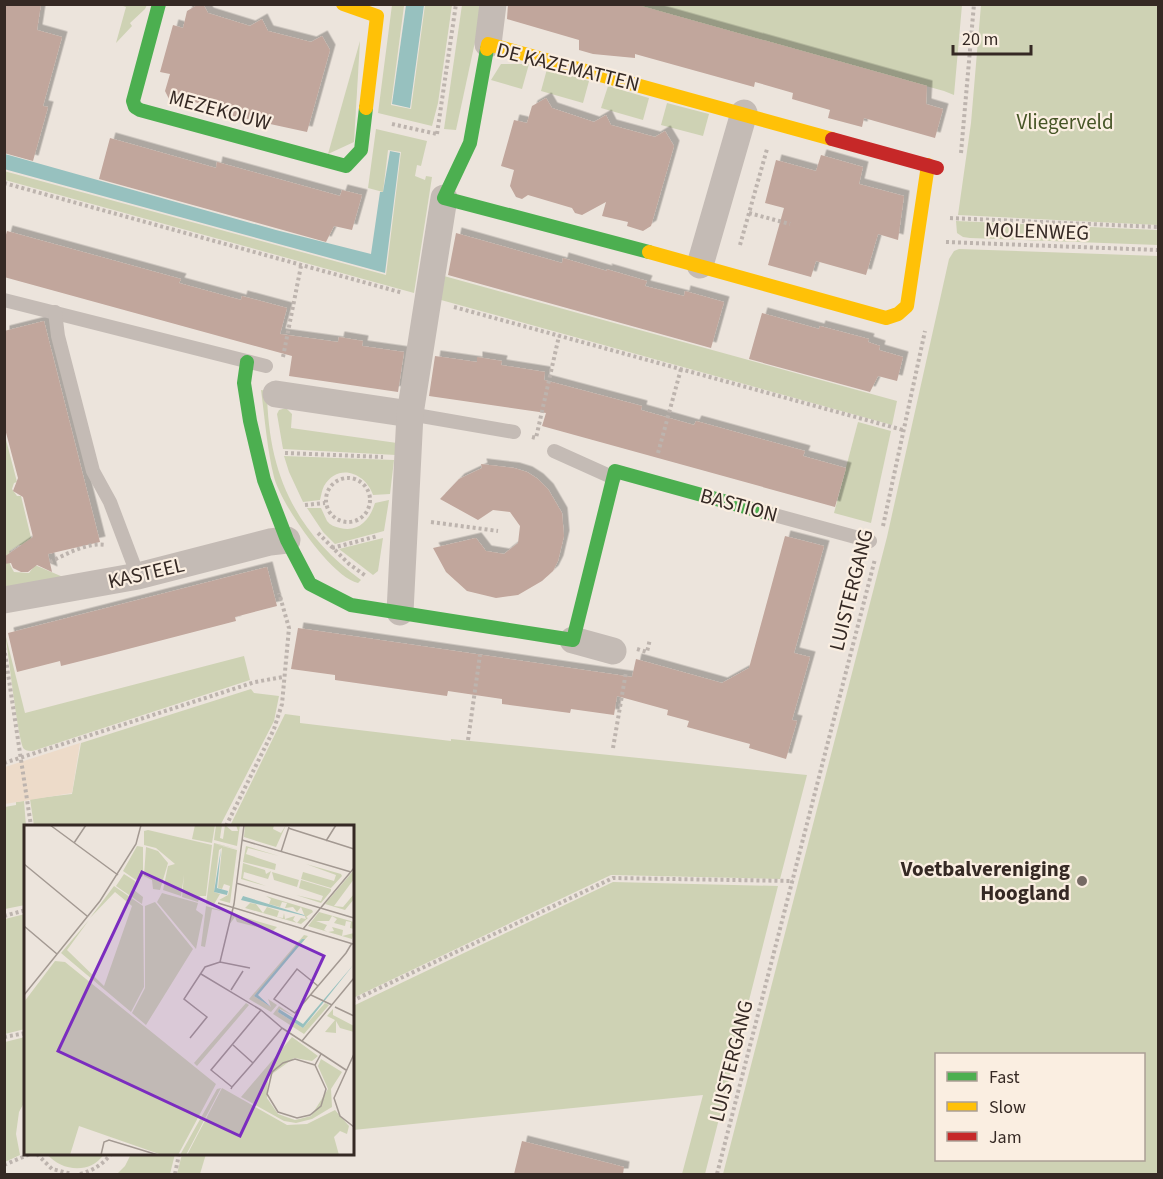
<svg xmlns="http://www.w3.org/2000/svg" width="1163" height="1179" viewBox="0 0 1163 1179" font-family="'Source Sans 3',sans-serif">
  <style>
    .green { fill: #ced2b4; fill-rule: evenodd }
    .plaza { fill: #eddbc9 }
    .water { fill: #97c1bf }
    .building { fill: #c1a69c; filter: url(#shadow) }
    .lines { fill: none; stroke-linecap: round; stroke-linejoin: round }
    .path { stroke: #bdb4ae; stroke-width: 4; stroke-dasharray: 3 3; stroke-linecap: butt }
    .lane { stroke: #c4bbb5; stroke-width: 14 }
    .street { stroke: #c4bbb5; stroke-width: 27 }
    .fast { stroke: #4caf50; stroke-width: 14 }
    .slow { stroke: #ffc107; stroke-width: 14 }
    .jam { stroke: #c62828; stroke-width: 14 }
    .poi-dot { fill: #756a64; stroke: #faeee1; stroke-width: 2 }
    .labels { text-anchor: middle; stroke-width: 4.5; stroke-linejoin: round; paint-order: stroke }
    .street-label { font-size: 21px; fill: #352924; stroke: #faeee1 }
    .park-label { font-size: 21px; fill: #465526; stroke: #faeee1 }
    .poi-label { font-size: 21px; font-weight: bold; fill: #352924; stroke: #faeee1; text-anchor: end }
    .inset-road { fill: none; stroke: #a39992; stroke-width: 1.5 }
    .view { fill: #7b2cbf; fill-opacity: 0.15; stroke: #7b2cbf; stroke-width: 3 }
    .inset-edge { fill: none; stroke: #352924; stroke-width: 3 }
  </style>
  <defs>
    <filter id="shadow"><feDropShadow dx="5.5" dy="-5.5" stdDeviation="0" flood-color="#0004"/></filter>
  </defs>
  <rect width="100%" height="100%" fill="#ece4dc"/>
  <!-- green -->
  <g class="green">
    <path d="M 120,5 L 147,5 L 145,9 L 130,23 L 132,26 L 116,43 L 126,7 Z"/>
    <path d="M 392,5 L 404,6 L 391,105 L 411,109 L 425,5 L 452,5 L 438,103 L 432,126 L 378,113 Z"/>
    <path d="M 462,5 L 483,5 L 456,130 L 444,129 Z"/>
    <path d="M 633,5 L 962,5 L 954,95 L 944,91 Z"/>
    <path d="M 981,5 L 1158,5 L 1158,225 L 958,215 L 971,123 Z"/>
    <path d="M 360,41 L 354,142 L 328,154 Z"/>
    <path d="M 501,64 L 529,64 L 522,89 L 491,80 Z"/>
    <path d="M 547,69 L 589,81 L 583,103 L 541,91 Z"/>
    <path d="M 608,86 L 649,98 L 643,120 L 601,108 Z"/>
    <path d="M 667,103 L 709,114 L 703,136 L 661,125 Z"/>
    <path d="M 376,129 L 427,141 L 421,166 L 417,165 L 415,176 L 425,180 L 426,176 L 432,177 L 414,293 L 5,180 L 4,171 L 386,275 L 401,152 L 388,150 L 383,192 L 368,188 Z"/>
    <path d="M 956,221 L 1158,230 L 1158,245 L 970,238 L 963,237 L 957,233 Z"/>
    <path d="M 959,249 L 1158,256 L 1158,1174 L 723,1174 L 887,537 L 949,259 L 954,251 ZM 1144,1054 L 1144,1160 L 936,1160 L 936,1054 Z"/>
    <path d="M 444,276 L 897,401 L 892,425 L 441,300 Z"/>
    <path d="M 261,390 L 267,391 C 268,473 295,532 361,580 L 358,583 C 331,577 281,504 274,477 C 267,449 265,419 261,390 Z"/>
    <path d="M 286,408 L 292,414 L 291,428 L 397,443 L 396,455 L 283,449 L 277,414 L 279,410 Z"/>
    <path d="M 858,422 L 891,431 L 871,523 L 834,513 Z"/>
    <path d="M 4,432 L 17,482 L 14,483 L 12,489 L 17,496 L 21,496 L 33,546 L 19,545 L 11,550 C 6,558 10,565 14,572 L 29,573 L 35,565 L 70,580 L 5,590 Z"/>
    <path d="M 284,456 L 394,460 L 390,494 L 373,495 C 366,473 338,462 324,486 C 322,490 321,496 320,500 L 303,502 L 289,472 Z"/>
    <path d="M 389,500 L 384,531 L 335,544 L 323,532 L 307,508 L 321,508 C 323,512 325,517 327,521 C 330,525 335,527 340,528 C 359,533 370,519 375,503 Z"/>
    <path d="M 383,538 L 378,571 L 373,575 L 339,549 Z"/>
    <path d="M 5,633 L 25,713 L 244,656 L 250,680 L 33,751 C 30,751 27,751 24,749 C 18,742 8,649 5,633 Z"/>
    <path d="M 251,689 L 254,693 L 279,696 L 274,721 L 220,826 L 34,826 L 30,799 L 72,794 L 81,743 Z"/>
    <path d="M 285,714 L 300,716 L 300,723 L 451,741 L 451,739 L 807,775 L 780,879 L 611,875 L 353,998 L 352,826 L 230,826 Z"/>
    <path d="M 24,801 L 26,826 L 25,905 L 5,909 L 5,807 L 16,805 L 16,802 Z"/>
    <path d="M 613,882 L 778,886 L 705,1174 L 682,1174 L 703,1095 L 353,1130 L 353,1006 Z"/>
    <path d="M 25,914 L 25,1029 L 5,1034 L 5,919 Z"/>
    <path d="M 25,1037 L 25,1101 L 19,1112 L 16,1134 L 20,1155 L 5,1162 L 5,1042 Z"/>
    <path d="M 47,1154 L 104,1154 C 90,1175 61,1171 47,1154 Z"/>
    <path d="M 131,1154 L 175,1154 L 170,1174 L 117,1174 L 125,1166 Z"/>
    <path d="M 182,1154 L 206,1154 L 200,1174 L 177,1174 Z"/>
  </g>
  <!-- plaza -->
  <path class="plaza" d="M 80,743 L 72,793 L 5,804 L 6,784 L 5,767 Z"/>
  <!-- water -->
  <g class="water">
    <path d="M 406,5 L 424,5 L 410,108 L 392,104 Z"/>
    <path d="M 390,151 L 400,153 L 385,273 L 4,169 L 5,154 L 276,230 L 371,254 L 380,192 L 383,192 Z"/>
  </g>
  <!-- building -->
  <g class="building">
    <path d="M 4,4 L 41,4 L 37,30 L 62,37 L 43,106 L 48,107 L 33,161 L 4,153 Z"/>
    <path d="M 199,4 L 203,4 L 208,13 L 250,26 L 262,19 L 268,31 L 311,42 L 322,36 L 330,50 L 307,132 L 229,115 L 227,112 L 185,99 L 181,102 L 169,99 L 165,91 L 170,74 L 160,72 L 173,25 L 183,28 L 187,11 Z"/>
    <path d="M 508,4 L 634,4 L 927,86 L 926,104 L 943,109 L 935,138 L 864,118 L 862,127 L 828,118 L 830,110 L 792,99 L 793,93 L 755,82 L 754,87 L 635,54 L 635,58 L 593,54 L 579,50 L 579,40 L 507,19 Z"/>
    <path d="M 546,98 L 552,108 L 594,122 L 606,115 L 611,125 L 655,137 L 665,131 L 674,146 L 651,226 L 643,231 L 627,226 L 628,222 L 602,216 L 606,202 L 582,215 L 575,213 L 572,208 L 528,195 L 522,199 L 516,197 L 510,186 L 514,170 L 501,166 L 514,120 L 527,123 L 532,106 Z"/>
    <path d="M 110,138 L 216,168 L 217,162 L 340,196 L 342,190 L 362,195 L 352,230 L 334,226 L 326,242 L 99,179 Z"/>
    <path d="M 821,155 L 863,167 L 859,184 L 904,196 L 898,240 L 878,234 L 866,275 L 816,261 L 811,277 L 768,265 L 784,208 L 765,203 L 776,160 L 816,171 Z"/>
    <path d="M 7,231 L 181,279 L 179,283 L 241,300 L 242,296 L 287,308 L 280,334 L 338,342 L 339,337 L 363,341 L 362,346 L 404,352 L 398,392 L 289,376 L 292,356 L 4,277 L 4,242 Z"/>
    <path d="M 456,233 L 562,263 L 563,258 L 607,271 L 606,269 L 647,281 L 645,286 L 684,296 L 685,291 L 724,302 L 711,348 L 448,275 Z"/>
    <path d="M 762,313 L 819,329 L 820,326 L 869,339 L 868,342 L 880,346 L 879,350 L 903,357 L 897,381 L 878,376 L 870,392 L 749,359 Z"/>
    <path d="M 44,321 L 100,542 L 48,554 L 52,572 L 37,565 L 28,572 L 21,572 L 13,568 L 11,563 L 4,564 L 4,557 L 33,537 L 23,497 L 13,491 L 18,478 L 4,425 L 4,331 Z"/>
    <path d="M 435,356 L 477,362 L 477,357 L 502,361 L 501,365 L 545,372 L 544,380 L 642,406 L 641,410 L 694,425 L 696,421 L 805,451 L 803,456 L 846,468 L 835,507 L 542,426 L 546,413 L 429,396 Z"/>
    <path d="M 481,464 L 514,468 L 527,472 L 538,479 L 548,489 L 562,513 L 564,536 L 558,561 L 553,571 L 542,581 L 518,595 L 496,598 L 467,591 L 446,572 L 433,548 L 476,538 L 486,551 L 504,554 L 518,543 L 520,526 L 510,512 L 493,510 L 478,520 L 440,499 L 459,479 L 482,468 Z"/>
    <path d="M 785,536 L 824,546 L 794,653 L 810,657 L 792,720 L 797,721 L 786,759 L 749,748 L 750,744 L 687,727 L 689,721 L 667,715 L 668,710 L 617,696 L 614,715 L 571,709 L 570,713 L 502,704 L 502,699 L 448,691 L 447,696 L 335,680 L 335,675 L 291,669 L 298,628 L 632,677 L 636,659 L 722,683 L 749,668 Z"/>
    <path d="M 267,567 L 277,606 L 235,617 L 236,621 L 105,655 L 61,666 L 60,661 L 17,672 L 8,633 Z"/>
    <path d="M 522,1141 L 624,1167 L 623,1174 L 514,1174 Z"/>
  </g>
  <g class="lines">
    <!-- path -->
    <g class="path">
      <path d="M 392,124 L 437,134"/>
      <path d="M 437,134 L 456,4"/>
      <path d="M 961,153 L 974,4"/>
      <path d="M 4,183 L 403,293"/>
      <path d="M 749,213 L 790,224"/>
      <path d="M 950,218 L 1158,227"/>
      <path d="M 946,242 L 1158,250"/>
      <path d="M 740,245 L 767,149"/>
      <path d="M 454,307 L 903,430"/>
      <path d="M 283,357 L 301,266"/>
      <path d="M 532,437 L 536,438 L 559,336"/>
      <path d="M 285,453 L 383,457"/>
      <path d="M 658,453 L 681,369"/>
      <circle cx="348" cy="500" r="22"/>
      <path d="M 305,505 L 325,503"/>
      <path d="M 431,522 L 498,531"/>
      <path d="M 883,526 L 925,331"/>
      <path d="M 318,533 L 349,564 L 366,576"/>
      <path d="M 332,548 L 378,536"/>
      <path d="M 50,562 C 66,554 88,542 106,545"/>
      <path d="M 4,647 L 31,826"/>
      <path d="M 637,649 L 647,652 L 650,639"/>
      <path d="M 468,740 L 480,655"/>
      <path d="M 613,748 L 626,672"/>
      <path d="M 4,763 L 255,682 L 283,677"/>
      <path d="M 226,826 L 274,729 L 282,704 L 289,628 L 279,593"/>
      <path d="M 4,916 L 26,910"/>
      <path d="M 352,1001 L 613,878 L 793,881"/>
      <path d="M 4,1037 L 26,1033"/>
      <path d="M 37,1154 L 52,1169 L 72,1174"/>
      <path d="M 4,1165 L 30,1154"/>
      <path d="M 80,1174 C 94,1170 102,1165 111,1154"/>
      <path d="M 175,1174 L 179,1154"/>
      <path d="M 717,1174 L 875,559"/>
    </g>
    <!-- lane -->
    <g class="lane">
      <path d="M 4,300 L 266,366"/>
      <path d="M 55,312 L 58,336 L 93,471 L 110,502 L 138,576"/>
      <path d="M 410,414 L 514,432"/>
      <path d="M 554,451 L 614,478"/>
      <path d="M 767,513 L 870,541"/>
    </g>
    <!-- street -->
    <g class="street">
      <path d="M 488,44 L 493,4"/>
      <path d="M 700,265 L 744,113"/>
      <path d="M 276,394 L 410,414"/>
      <path d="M 4,600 L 138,576 L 270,542 L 287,540"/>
      <path d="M 400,612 L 410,414 L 444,198"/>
      <path d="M 573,640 L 613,651"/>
    </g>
    <!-- fast -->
    <g class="fast">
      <path d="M 159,4 L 133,101 L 135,107 L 140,110 L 346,166 L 361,150 L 366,108"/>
      <path d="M 487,49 L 470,143 L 444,198 L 649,252"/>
      <path d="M 247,362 L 244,383 L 250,421 L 264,480 L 287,540 L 310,584 L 351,605 L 573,640 L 615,471 L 767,513"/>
    </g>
    <!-- slow -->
    <g class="slow">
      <path d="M 343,4 L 377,16 L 366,108"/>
      <path d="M 487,49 L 488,44 L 832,139"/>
      <path d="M 649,252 L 886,318 L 898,314 L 907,306 L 928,165"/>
    </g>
    <!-- jam -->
    <path class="jam" d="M 832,139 L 937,168"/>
  </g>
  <!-- markers -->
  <circle class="poi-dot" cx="1082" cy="881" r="6"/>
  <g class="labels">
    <!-- street labels -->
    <g class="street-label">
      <text transform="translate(568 67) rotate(14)" y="7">DE KAZEMATTEN</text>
      <text transform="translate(220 110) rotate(15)" y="7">MEZEKOUW</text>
      <text transform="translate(1037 231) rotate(2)" y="7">MOLENWEG</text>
      <text transform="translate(739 505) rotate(15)" y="7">BASTION</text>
      <text transform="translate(146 573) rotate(-13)" y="7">KASTEEL</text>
      <text transform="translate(851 590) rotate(-76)" y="7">LUISTERGANG</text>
      <text transform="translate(731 1061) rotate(-76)" y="7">LUISTERGANG</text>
    </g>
    <!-- park labels -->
    <g class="park-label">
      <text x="1065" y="129">Vliegerveld</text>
    </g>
    <!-- poi labels -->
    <g class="poi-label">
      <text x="1070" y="876">Voetbalvereniging<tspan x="1070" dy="24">Hoogland</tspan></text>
    </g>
  </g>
  <!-- overview -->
  <g transform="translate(24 825)">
    <rect width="330" height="330" fill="#ece4dc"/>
    <path d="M 171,0 L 191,0 L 188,18 L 168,14 ZM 192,0 L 198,0 L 196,13 L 199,14 L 201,0 L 208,6 L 214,6 L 212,0 L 216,0 L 213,21 L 190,15 ZM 221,0 L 250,0 L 249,4 L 257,8 L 262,0 L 252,22 L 220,12 ZM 124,5 L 188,20 L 182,71 L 176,71 L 174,77 L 158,72 L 160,50 L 157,71 L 139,65 L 144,41 L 151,39 L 132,23 L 120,20 L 120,6 ZM 190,18 L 213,24 L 191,19 L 213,25 L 206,78 L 195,75 L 204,70 L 206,61 L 200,59 L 198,64 L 194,63 L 198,23 L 195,25 L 190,67 L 196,69 L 189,81 L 182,79 ZM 113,21 L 119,22 L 119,51 L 112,55 L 99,46 ZM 222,21 L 255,31 L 224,23 L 222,29 L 252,39 L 251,45 L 219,37 ZM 122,22 L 134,26 L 144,38 L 136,65 L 129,64 L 128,55 L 120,51 ZM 219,38 L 241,45 L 242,49 L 247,46 L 244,54 L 220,47 L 219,53 L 242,61 L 217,54 ZM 282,39 L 317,49 L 318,51 L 307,63 L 277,54 L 279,47 L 310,56 L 312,50 ZM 330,45 L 330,54 L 310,81 L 319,82 L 330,69 L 330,74 L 321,85 L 301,79 ZM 248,47 L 275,55 L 273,62 L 250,55 ZM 100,49 L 111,56 L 110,65 L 119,72 L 118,79 L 92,61 ZM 277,55 L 307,64 L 307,66 L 297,78 L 272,70 L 297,76 L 299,71 L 275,63 ZM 90,61 L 119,81 L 120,162 L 107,187 L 37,128 L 65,95 L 43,125 L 80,161 L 108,81 L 91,67 L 66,93 ZM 138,68 L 174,78 L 172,85 L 179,90 L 172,124 L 133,77 ZM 242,71 L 288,85 L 289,87 L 282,92 L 284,93 L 277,99 L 221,83 L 226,78 L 232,79 L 239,88 L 243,82 L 255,86 L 253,92 L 259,93 L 260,88 L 261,94 L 271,91 L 269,95 L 273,98 L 277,93 L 282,94 L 277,82 L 273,87 L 269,82 L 261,83 L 263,78 L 258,77 L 256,82 L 245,79 L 247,74 ZM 131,77 L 169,124 L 122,200 L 108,188 L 121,163 L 121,81 ZM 182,81 L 202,87 L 188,84 L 181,122 L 177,121 ZM 295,87 L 330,97 L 330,104 L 326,103 L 327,97 L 322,96 L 321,101 L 310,98 L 313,94 L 308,91 L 305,96 L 292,96 L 303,100 L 300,105 L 304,107 L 310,106 L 308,102 L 319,105 L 318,111 L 330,108 L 328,114 L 284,101 ZM 209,89 L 253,102 L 249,106 L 213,97 L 211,92 L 205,100 ZM 280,110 L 284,111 L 230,171 L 247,182 L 244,174 L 253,180 L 247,187 L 225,174 ZM 31,136 L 41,137 L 192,259 L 154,330 L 138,330 L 55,301 L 46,330 L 0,330 L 0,177 ZM 222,178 L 225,180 L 173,241 L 170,238 ZM 301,178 L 305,180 L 280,209 L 249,189 L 255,181 L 271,192 L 256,184 L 254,187 L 279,203 ZM 309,184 L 309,190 L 330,201 L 330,207 L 316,203 L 312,196 L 312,208 L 301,207 L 311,195 L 303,191 ZM 268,212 L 294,231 L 288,236 L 270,233 L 244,252 L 243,273 L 254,289 L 271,295 L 287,291 L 304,264 L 294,241 L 297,234 L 318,247 L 307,264 L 308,282 L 288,294 L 272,298 L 260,296 L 217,272 ZM 197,263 L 162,330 L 156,330 L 193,264 ZM 198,263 L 263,300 L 283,299 L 311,285 L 325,301 L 323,309 L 316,306 L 310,312 L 315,330 L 163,330 Z" fill="#ced2b4"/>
    <path d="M 197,24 L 193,63 L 204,66 L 203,70 L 190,67 ZM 219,71 L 280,90 L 281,91 L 217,75 ZM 278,114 L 281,114 L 234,170 L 247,182 L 230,171 ZM 330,139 L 279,203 L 254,187 L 255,184 L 279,199 Z" fill="#97c1bf"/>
    <path class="inset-road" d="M 26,0 L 94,50M 264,3 L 330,24M 218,15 L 327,47M 302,16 L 312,0M 50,18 L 62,0M 257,27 L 265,2M 0,39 L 63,91M 212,58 L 330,93M 194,78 L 329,119M 0,101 L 33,129M 279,104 L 330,43M 196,137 L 210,79 L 220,0M 177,149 L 237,185M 294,161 L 273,144 L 250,174 L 271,188 L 294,161 L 322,128 L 328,118M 207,165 L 219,146M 0,170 L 76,76 L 112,19 L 117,0M 287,170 L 308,180M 311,182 L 330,191M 258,203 L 322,245M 166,213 L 183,192 L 160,174 L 181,142 L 196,137 L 226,143M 278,216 L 330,153M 209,220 L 229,238M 330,229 L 310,273 L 316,291 L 330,302M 291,240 L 271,234 L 259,238 L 248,247 L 243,269 L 254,287 L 273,293 L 286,290 L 297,281 L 302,264 L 291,240 L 297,229M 207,264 L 208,262 L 229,238 L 258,203 L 237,185 L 187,245 L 208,262M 77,330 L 80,317 L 85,315 L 134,330"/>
    <path class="view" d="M 118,47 L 300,131 L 216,311 L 34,226 Z"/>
    <rect width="330" height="330" class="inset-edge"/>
  </g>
  <!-- border -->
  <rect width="1163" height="1179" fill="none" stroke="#352924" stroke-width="12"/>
  <!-- legend -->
  <rect x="935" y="1053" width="210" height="108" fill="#faeee1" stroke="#ab9f95" stroke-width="1.5"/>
  <rect x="947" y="1072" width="30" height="9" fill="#4caf50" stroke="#ab9f95" stroke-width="1.5"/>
  <text x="989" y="1083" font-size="18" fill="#352924">Fast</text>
  <rect x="947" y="1102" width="30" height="9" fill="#ffc107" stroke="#ab9f95" stroke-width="1.5"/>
  <text x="989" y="1113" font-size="18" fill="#352924">Slow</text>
  <rect x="947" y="1132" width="30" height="9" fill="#c62828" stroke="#ab9f95" stroke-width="1.5"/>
  <text x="989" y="1143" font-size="18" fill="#352924">Jam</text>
  <!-- scale -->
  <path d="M953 45v9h78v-9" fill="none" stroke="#352924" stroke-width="3"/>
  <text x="962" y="45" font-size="18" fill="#352924" stroke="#faeee1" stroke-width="4.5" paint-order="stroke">20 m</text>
</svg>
